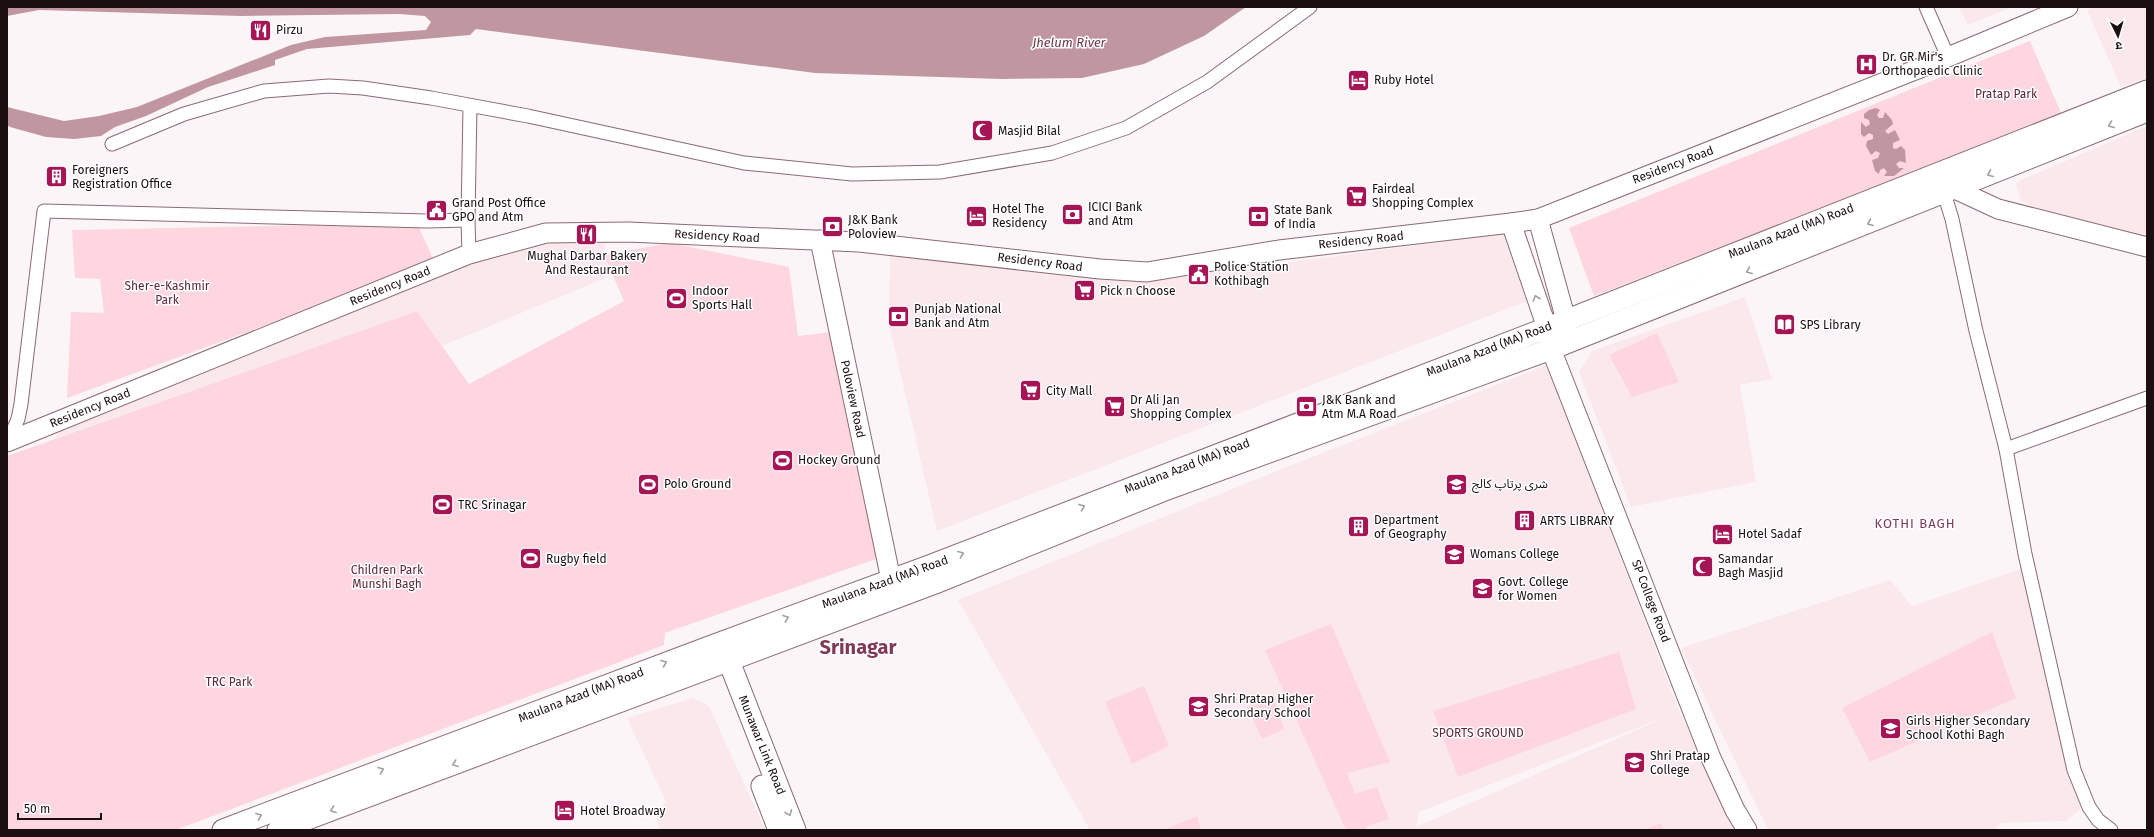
<svg xmlns="http://www.w3.org/2000/svg" width="2154" height="837" viewBox="0 0 2154 837" font-family="'Fira Sans','Noto Sans Arabic','Noto Sans Devanagari',sans-serif">
  <style>
    .built { fill: #fae8ec; fill-rule: evenodd }
    .green { fill: #fdd6e0 }
    .water { fill: #c097a1 }
    .lines { fill: none; stroke-linecap: round; stroke-linejoin: round }
    .street-casing { stroke: #8a6b72; stroke-width: 15 }
    .secondary-casing { stroke: #8a6b72; stroke-width: 21 }
    .primary-casing { stroke: #8a6b72; stroke-width: 23 }
    .street { stroke: #fff; stroke-width: 13 }
    .secondary { stroke: #fff; stroke-width: 19 }
    .primary { stroke: #fff; stroke-width: 21 }
    .oneway { stroke: #a39fa0 }
    .labels { text-anchor: middle; stroke-width: 3; stroke-linejoin: round; paint-order: stroke }
    .poi-label { font-size: 12px; fill: #1a0e11; stroke: #fff; text-anchor: start }
    .park-label { font-size: 12px; fill: #5d2738; stroke: #fff }
    .street-label { font-size: 12px; fill: #1a0e11; stroke: #fff }
    .water-label { font-size: 13px; font-style: italic; fill: #6f3748; stroke: #fff }
    .neighbourhood-label { font-size: 13px; letter-spacing: 1px; fill: #813a51; stroke: #fff }
    .town-label { font-size: 20px; font-weight: bold; fill: #813a51; stroke: #fff }
  </style>
  <rect width="100%" height="100%" fill="#fcf5f7"/>
  <!-- built -->
  <g class="built">
    <path d="M 1959,7 L 2012,7 L 1968,25 Z"/>
    <path d="M 2093,7 L 2147,7 L 2147,78 L 2121,87 L 2087,10 Z"/>
    <path d="M 2147,126 L 2147,239 L 2037,208 L 2020,200 L 2016,184 L 2021,180 Z"/>
    <path d="M 1503,234 L 1527,301 L 937,531 L 889,324 L 890,253 L 1146,281 Z"/>
    <path d="M 605,238 L 604,255 L 613,275 L 442,346 L 417,311 L 54,439 L 67,422 L 469,259 L 545,239 Z"/>
    <path d="M 1745,297 L 1772,379 L 1740,385 L 1756,482 L 1631,507 L 1579,372 L 1592,351 Z"/>
    <path d="M 1547,365 L 1679,711 L 1738,830 L 1090,830 L 958,600 L 1287,467 ZM 1668,716 L 1416,827 L 1419,812 Z"/>
    <path d="M 2021,569 L 2081,809 L 2066,821 L 2001,823 L 1994,830 L 1768,830 L 1681,648 L 1890,580 L 1912,606 Z"/>
    <path d="M 693,698 L 709,706 L 765,830 L 660,830 L 655,811 L 666,802 L 627,718 Z"/>
  </g>
  <!-- green -->
  <g class="green">
    <path d="M 2030,41 L 2062,115 L 1594,296 L 1569,228 Z"/>
    <path d="M 417,223 L 435,263 L 67,398 L 71,312 L 104,313 L 100,279 L 75,278 L 72,230 Z"/>
    <path d="M 670,243 L 789,267 L 798,336 L 841,331 L 890,554 L 665,633 L 664,645 L 176,830 L 7,830 L 7,456 L 417,311 L 469,384 L 624,301 L 604,255 Z"/>
    <path d="M 1657,333 L 1679,382 L 1632,397 L 1609,355 Z"/>
    <path d="M 1331,624 L 1390,762 L 1347,773 L 1355,794 L 1377,787 L 1389,819 L 1365,827 L 1366,830 L 1346,830 L 1265,650 Z"/>
    <path d="M 1992,632 L 2016,698 L 1870,762 L 1842,708 Z"/>
    <path d="M 1619,652 L 1636,709 L 1458,777 L 1433,711 Z"/>
    <path d="M 1144,686 L 1169,746 L 1132,764 L 1105,702 Z"/>
    <path d="M 1273,696 L 1284,729 L 1262,739 L 1247,707 Z"/>
    <path d="M 1197,816 L 1201,830 L 1163,830 Z"/>
    <path d="M 1661,823 L 1664,830 L 1644,830 Z"/>
  </g>
  <!-- water -->
  <g class="water">
    <path d="M 7,7 L 1246,7 L 1204,36 L 1144,64 L 1082,78 L 1001,79 L 815,73 L 476,29 L 470,35 L 307,49 L 275,60 L 275,65 L 208,87 L 146,116 L 115,127 L 101,136 L 74,139 L 46,137 L 10,127 L 7,125 L 7,107 L 64,121 L 99,116 L 137,107 L 291,45 L 325,37 L 426,30 L 431,22 L 425,16 L 399,14 L 241,16 L 39,10 L 7,16 Z"/>
    <path d="M 1876,108 L 1880,110 L 1877,115 L 1879,118 L 1883,118 L 1885,112 L 1892,120 L 1893,124 L 1885,131 L 1888,134 L 1895,130 L 1900,140 L 1893,143 L 1893,148 L 1896,149 L 1901,146 L 1905,150 L 1906,163 L 1900,161 L 1896,164 L 1899,168 L 1904,168 L 1894,176 L 1884,176 L 1887,172 L 1884,168 L 1880,170 L 1879,174 L 1875,171 L 1872,160 L 1878,158 L 1880,153 L 1876,151 L 1871,155 L 1866,146 L 1867,141 L 1873,139 L 1873,135 L 1869,133 L 1864,137 L 1861,134 L 1861,122 L 1866,127 L 1870,124 L 1869,120 L 1864,118 L 1864,114 L 1869,110 Z"/>
  </g>
  <g class="lines">
    <defs>
      <g id="street">
        <path d="M 1926,7 L 1948,57"/>
        <path d="M 112,144 L 184,114 L 264,91 L 329,86 L 363,88 L 431,98 L 528,116 L 744,163 L 852,174 L 940,172 L 1052,153 L 1126,128 L 1207,82 L 1310,7"/>
        <path d="M 1944,193 L 1952,219 L 1976,331 L 2006,449 L 2025,554 L 2074,770 L 2089,807 L 2098,820 L 2111,830"/>
        <path d="M 468,220 L 470,106"/>
        <path d="M 8,442 L 18,419 L 21,404 L 44,211 L 427,221 L 468,220 L 469,254"/>
        <path d="M 2006,449 L 2147,398"/>
      </g>
      <g id="secondary">
        <path d="M 1955,189 L 1998,209 L 2147,247"/>
        <path d="M 1538,219 L 1566,320 L 1566,336"/>
        <path d="M 1511,223 L 1547,328 L 1551,349 L 1711,758 L 1735,810 L 1747,830"/>
        <path d="M 820,240 L 891,580"/>
        <path d="M 7,442 L 469,254 L 546,233 L 628,232 L 859,242 L 1100,269 L 1147,272 L 1279,250 L 1511,223 L 1538,219 L 1948,57 L 2068,7"/>
      </g>
      <g id="primary">
        <path d="M 723,646 L 795,830"/>
        <path d="M 762,786 L 779,830"/>
        <path d="M 223,830 L 709,647 L 929,566 L 1547,328 L 2147,91"/>
        <path d="M 278,830 L 935,583 L 1162,491 L 1551,349 L 2147,111"/>
      </g>
    </defs>
    <!-- street casing -->
    <use href="#street" class="street-casing"/>
    <!-- secondary casing -->
    <use href="#secondary" class="secondary-casing"/>
    <!-- primary casing -->
    <use href="#primary" class="primary-casing"/>
    <!-- street -->
    <use href="#street" class="street"/>
    <!-- secondary -->
    <use href="#secondary" class="secondary"/>
    <!-- primary -->
    <use href="#primary" class="primary"/>
  </g>
  <!-- one-way arrows -->
  <defs><path id="oneway-chevron" d="M-2-3.5L2.5 0L-2 3.5" fill="none" stroke-width="1.6" stroke-linecap="round" stroke-linejoin="round"/></defs>
  <g class="oneway">
    <use href="#oneway-chevron" transform="translate(2111 125) rotate(158)"/>
    <use href="#oneway-chevron" transform="translate(1990 174) rotate(158)"/>
    <use href="#oneway-chevron" transform="translate(1870 223) rotate(158)"/>
    <use href="#oneway-chevron" transform="translate(1749 271) rotate(158)"/>
    <use href="#oneway-chevron" transform="translate(1536 298) rotate(-109)"/>
    <use href="#oneway-chevron" transform="translate(1082 507) rotate(-21)"/>
    <use href="#oneway-chevron" transform="translate(961 554) rotate(-21)"/>
    <use href="#oneway-chevron" transform="translate(786 618) rotate(-20)"/>
    <use href="#oneway-chevron" transform="translate(664 663) rotate(-21)"/>
    <use href="#oneway-chevron" transform="translate(455 764) rotate(160)"/>
    <use href="#oneway-chevron" transform="translate(381 770) rotate(-21)"/>
    <use href="#oneway-chevron" transform="translate(333 810) rotate(160)"/>
    <use href="#oneway-chevron" transform="translate(789 813) rotate(68)"/>
    <use href="#oneway-chevron" transform="translate(259 816) rotate(-21)"/>
  </g>
  <!-- icons -->
  <defs>
    <symbol id="restaurant-square" viewBox="-11 -11 22 22"><rect x="-9" y="-9" width="18" height="18" rx="4" fill="#a51454" stroke="#fff"/><path d="M-5-6h1v4h1v-4h1v4h1v-4h1v5L-1.5 .5V6h-2V.5L-5-1ZM5-6V6H3V1.5H1.5Q1.5-4 5-6Z" fill="#fff"/></symbol>
    <symbol id="hospital-square" viewBox="-11 -11 22 22"><rect x="-9" y="-9" width="18" height="18" rx="4" fill="#a51454" stroke="#fff"/><path d="M-5-5h3v3.5h4V-5h3V5h-3V1.5h-4V5h-3Z" fill="#fff"/></symbol>
    <symbol id="hotel-square" viewBox="-11 -11 22 22"><rect x="-9" y="-9" width="18" height="18" rx="4" fill="#a51454" stroke="#fff"/><path d="M-6-4.5h1.5V1H6V5H4.5V3h-9V5H-6ZM-4 0a1.8 1.8 0 1 1 3.6 0ZM.5 0V-2.5h3Q6-2.5 6 0Z" fill="#fff"/></symbol>
    <symbol id="mosque-square" viewBox="-11 -11 22 22"><rect x="-9" y="-9" width="18" height="18" rx="4" fill="#a51454" stroke="#fff"/><path d="M3.5-4.9A6 6 0 1 0 3.5 4.9A5 5 0 1 1 3.5-4.9Z" fill="#fff"/></symbol>
    <symbol id="building-square" viewBox="-11 -11 22 22"><rect x="-9" y="-9" width="18" height="18" rx="4" fill="#a51454" stroke="#fff"/><path d="M-4-6H4V6H1V3H-1V6H-4ZM-2.5-4.3h1.7v1.8h-1.7ZM.8-4.3h1.7v1.8H.8ZM-2.5-1h1.7V.8h-1.7ZM.8-1h1.7V.8H.8Z" fill="#fff"/></symbol>
    <symbol id="supermarket-square" viewBox="-11 -11 22 22"><rect x="-9" y="-9" width="18" height="18" rx="4" fill="#a51454" stroke="#fff"/><path d="M-6-5.5h2.5l.6 2H6L4.5 2H-2.5L-4.4-4H-6ZM-1.5 3.2a1.3 1.3 0 1 0 .1 0ZM3 3.2a1.3 1.3 0 1 0 .1 0Z" fill="#fff"/></symbol>
    <symbol id="civic-square" viewBox="-11 -11 22 22"><rect x="-9" y="-9" width="18" height="18" rx="4" fill="#a51454" stroke="#fff"/><path d="M-.6-6.5H3V-4.5H.6V-3L4-1V1h2V6H-6V1h2V-1L-.6-3ZM-1.2 2.5V6h2.4V2.5Z" fill="#fff"/></symbol>
    <symbol id="bank-square" viewBox="-11 -11 22 22"><rect x="-9" y="-9" width="18" height="18" rx="4" fill="#a51454" stroke="#fff"/><path d="M-6-4H6V4H-6ZM0-2.3a2.3 2.3 0 1 0 0 4.6a2.3 2.3 0 1 0 0-4.6Z" fill="#fff"/></symbol>
    <symbol id="stadium-square" viewBox="-11 -11 22 22"><rect x="-9" y="-9" width="18" height="18" rx="4" fill="#a51454" stroke="#fff"/><path d="M0-5a6.5 5 0 1 0 0 10a6.5 5 0 1 0 0-10ZM-3.5-1.8h7v3.6h-7Z" fill="#fff"/></symbol>
    <symbol id="library-square" viewBox="-11 -11 22 22"><rect x="-9" y="-9" width="18" height="18" rx="4" fill="#a51454" stroke="#fff"/><path d="M-6-4Q-3-5.5-.7-3.5V5Q-3 3-6 4ZM6-4Q3-5.5 .7-3.5V5Q3 3 6 4Z" fill="#fff"/></symbol>
    <symbol id="university-square" viewBox="-11 -11 22 22"><rect x="-9" y="-9" width="18" height="18" rx="4" fill="#a51454" stroke="#fff"/><path d="M0-5L7-2L0 1L-7-2ZM-4 1L0 2.5L4 1V4Q0 6-4 4Z" fill="#fff"/></symbol>
    <symbol id="school-square" viewBox="-11 -11 22 22"><rect x="-9" y="-9" width="18" height="18" rx="4" fill="#a51454" stroke="#fff"/><path d="M0-5L7-2L0 1L-7-2ZM-4 1L0 2.5L4 1V4Q0 6-4 4Z" fill="#fff"/></symbol>
  </defs>
  <g fill-rule="evenodd">
    <use href="#restaurant-square" x="248" y="18" width="25" height="25"/>
    <use href="#hospital-square" x="1854" y="52" width="25" height="25"/>
    <use href="#hotel-square" x="1346" y="68" width="25" height="25"/>
    <use href="#mosque-square" x="970" y="118" width="25" height="25"/>
    <use href="#building-square" x="44" y="164" width="25" height="25"/>
    <use href="#supermarket-square" x="1344" y="184" width="25" height="25"/>
    <use href="#civic-square" x="424" y="198" width="25" height="25"/>
    <use href="#bank-square" x="1060" y="202" width="25" height="25"/>
    <use href="#hotel-square" x="964" y="204" width="25" height="25"/>
    <use href="#bank-square" x="1246" y="204" width="25" height="25"/>
    <use href="#bank-square" x="820" y="214" width="25" height="25"/>
    <use href="#restaurant-square" x="574" y="222" width="25" height="25"/>
    <use href="#civic-square" x="1186" y="262" width="25" height="25"/>
    <use href="#supermarket-square" x="1072" y="278" width="25" height="25"/>
    <use href="#stadium-square" x="664" y="286" width="25" height="25"/>
    <use href="#bank-square" x="886" y="304" width="25" height="25"/>
    <use href="#library-square" x="1772" y="312" width="25" height="25"/>
    <use href="#supermarket-square" x="1018" y="378" width="25" height="25"/>
    <use href="#supermarket-square" x="1102" y="394" width="25" height="25"/>
    <use href="#bank-square" x="1294" y="394" width="25" height="25"/>
    <use href="#stadium-square" x="770" y="448" width="25" height="25"/>
    <use href="#stadium-square" x="636" y="472" width="25" height="25"/>
    <use href="#university-square" x="1444" y="472" width="25" height="25"/>
    <use href="#stadium-square" x="430" y="492" width="25" height="25"/>
    <use href="#building-square" x="1512" y="508" width="25" height="25"/>
    <use href="#building-square" x="1346" y="514" width="25" height="25"/>
    <use href="#hotel-square" x="1710" y="522" width="25" height="25"/>
    <use href="#school-square" x="1442" y="542" width="25" height="25"/>
    <use href="#stadium-square" x="518" y="546" width="25" height="25"/>
    <use href="#mosque-square" x="1690" y="554" width="25" height="25"/>
    <use href="#university-square" x="1470" y="576" width="25" height="25"/>
    <use href="#school-square" x="1186" y="694" width="25" height="25"/>
    <use href="#school-square" x="1878" y="716" width="25" height="25"/>
    <use href="#university-square" x="1622" y="750" width="25" height="25"/>
    <use href="#hotel-square" x="552" y="798" width="25" height="25"/>
  </g>
  <g class="labels">
    <!-- poi labels -->
    <g class="poi-label">
      <text x="276" y="34">Pirzu</text>
      <text x="1882" y="61">Dr. GR Mir's<tspan x="1882" dy="14">Orthopaedic Clinic</tspan></text>
      <text x="1374" y="84">Ruby Hotel</text>
      <text x="998" y="135">Masjid Bilal</text>
      <text x="72" y="174">Foreigners<tspan x="72" dy="14">Registration Office</tspan></text>
      <text x="1372" y="193">Fairdeal<tspan x="1372" dy="14">Shopping Complex</tspan></text>
      <text x="452" y="207">Grand Post Office<tspan x="452" dy="14">GPO and Atm</tspan></text>
      <text x="1088" y="211">ICICI Bank<tspan x="1088" dy="14">and Atm</tspan></text>
      <text x="992" y="213">Hotel The<tspan x="992" dy="14">Residency</tspan></text>
      <text x="1274" y="214">State Bank<tspan x="1274" dy="14">of India</tspan></text>
      <text x="848" y="224">J&amp;K Bank<tspan x="848" dy="14">Poloview</tspan></text>
      <text x="587" y="260" text-anchor="middle">Mughal Darbar Bakery<tspan x="587" dy="14">And Restaurant</tspan></text>
      <text x="1214" y="271">Police Station<tspan x="1214" dy="14">Kothibagh</tspan></text>
      <text x="692" y="295">Indoor<tspan x="692" dy="14">Sports Hall</tspan></text>
      <text x="1100" y="295">Pick n Choose</text>
      <text x="914" y="313">Punjab National<tspan x="914" dy="14">Bank and Atm</tspan></text>
      <text x="1800" y="329">SPS Library</text>
      <text x="1046" y="395">City Mall</text>
      <text x="1130" y="404">Dr Ali Jan<tspan x="1130" dy="14">Shopping Complex</tspan></text>
      <text x="1322" y="404">J&amp;K Bank and<tspan x="1322" dy="14">Atm M.A Road</tspan></text>
      <text x="798" y="464">Hockey Ground</text>
      <text x="664" y="488">Polo Ground</text>
      <text x="1472" y="488">شری پرتاپ کالج</text>
      <text x="458" y="509">TRC Srinagar</text>
      <text x="1374" y="524">Department<tspan x="1374" dy="14">of Geography</tspan></text>
      <text x="1540" y="525">ARTS LIBRARY</text>
      <text x="1738" y="538">Hotel Sadaf</text>
      <text x="1470" y="558">Womans College</text>
      <text x="546" y="563">Rugby field</text>
      <text x="1718" y="563">Samandar<tspan x="1718" dy="14">Bagh Masjid</tspan></text>
      <text x="1498" y="586">Govt. College<tspan x="1498" dy="14">for Women</tspan></text>
      <text x="1214" y="703">Shri Pratap Higher<tspan x="1214" dy="14">Secondary School</tspan></text>
      <text x="1906" y="725">Girls Higher Secondary<tspan x="1906" dy="14">School Kothi Bagh</tspan></text>
      <text x="1650" y="760">Shri Pratap<tspan x="1650" dy="14">College</tspan></text>
      <text x="580" y="815">Hotel Broadway</text>
    </g>
    <!-- park labels -->
    <g class="park-label">
      <text x="2006" y="98">Pratap Park</text>
      <text x="167" y="290">Sher-e-Kashmir<tspan x="167" dy="14">Park</tspan></text>
      <text x="387" y="574">Children Park<tspan x="387" dy="14">Munshi Bagh</tspan></text>
      <text x="229" y="686">TRC Park</text>
      <text x="1478" y="737">SPORTS GROUND</text>
    </g>
    <!-- street labels -->
    <g class="street-label">
      <text transform="translate(1673 165) rotate(-21)" y="4">Residency Road</text>
      <text transform="translate(1791 231) rotate(-21)" y="4">Maulana Azad (MA) Road</text>
      <text transform="translate(717 236) rotate(3)" y="4">Residency Road</text>
      <text transform="translate(1361 240) rotate(-6)" y="4">Residency Road</text>
      <text transform="translate(1040 262) rotate(7)" y="4">Residency Road</text>
      <text transform="translate(390 286) rotate(-22)" y="4">Residency Road</text>
      <text transform="translate(1489 349) rotate(-21)" y="4">Maulana Azad (MA) Road</text>
      <text transform="translate(853 399) rotate(78)" y="4">Poloview Road</text>
      <text transform="translate(90 408) rotate(-22)" y="4">Residency Road</text>
      <text transform="translate(1187 466) rotate(-21)" y="4">Maulana Azad (MA) Road</text>
      <text transform="translate(885 582) rotate(-20)" y="4">Maulana Azad (MA) Road</text>
      <text transform="translate(1651 601) rotate(69)" y="4">SP College Road</text>
      <text transform="translate(581 695) rotate(-21)" y="4">Maulana Azad (MA) Road</text>
      <text transform="translate(762 745) rotate(68)" y="4">Munawar Link Road</text>
    </g>
    <!-- water labels -->
    <g class="water-label">
      <text x="1069" y="47">Jhelum River</text>
    </g>
    <!-- neighbourhood labels -->
    <g class="neighbourhood-label">
      <text x="1915" y="528">KOTHI BAGH</text>
    </g>
    <!-- town labels -->
    <g class="town-label">
      <text x="858" y="654">Srinagar</text>
    </g>
  </g>
  <!-- border -->
  <rect width="2154" height="837" fill="none" stroke="#1a0e11" stroke-width="16"/>
  <!-- north arrow -->
  <g transform="translate(2118 36) rotate(175)" stroke="#ffffff" stroke-width="3" paint-order="stroke">
  <path d="M0-3L7 15L0 10L-7 15Z" fill="#1a0e11"/>
  <text y="-6" font-size="11" font-weight="bold" text-anchor="middle" fill="#1a0e11">उ</text>
  </g>
  <!-- scale -->
  <path d="M18 813v6h83v-6" fill="none" stroke="#1a0e11" stroke-width="2"/>
  <text x="24" y="813" font-size="12" fill="#1a0e11" stroke="#ffffff" stroke-width="3" paint-order="stroke">50 m</text>
</svg>
